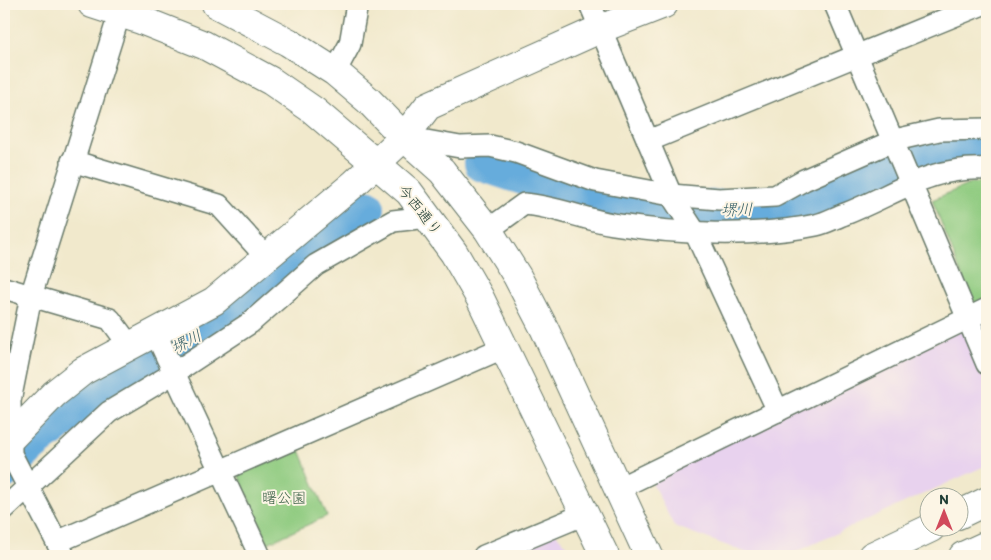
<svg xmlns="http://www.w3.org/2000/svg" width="991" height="560" viewBox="0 0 991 560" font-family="Itim,'Klee One',sans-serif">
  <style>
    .built { fill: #e8d2ee }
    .green { fill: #8fcb80; stroke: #57845a }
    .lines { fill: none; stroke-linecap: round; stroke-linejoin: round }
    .river { stroke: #66acdc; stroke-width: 38 }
    .minor-casing { stroke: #687969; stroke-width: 24 }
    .tertiary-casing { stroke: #687969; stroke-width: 30 }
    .trunk-casing { stroke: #687969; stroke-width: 30 }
    .minor { stroke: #fff; stroke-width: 21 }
    .tertiary { stroke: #fff; stroke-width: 28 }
    .trunk { stroke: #fff; stroke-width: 28 }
    .labels { text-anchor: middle; stroke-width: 4; stroke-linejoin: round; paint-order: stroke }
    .street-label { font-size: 15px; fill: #1f3d34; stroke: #fcf5e5 }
    .park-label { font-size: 15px; fill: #3b6047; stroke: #fcf5e5 }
    .water-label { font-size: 16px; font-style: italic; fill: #345e66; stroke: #fcf5e5 }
  </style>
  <rect width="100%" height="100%" fill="#fcf5e5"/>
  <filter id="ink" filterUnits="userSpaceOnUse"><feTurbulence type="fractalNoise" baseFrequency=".02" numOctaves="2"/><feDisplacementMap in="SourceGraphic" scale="10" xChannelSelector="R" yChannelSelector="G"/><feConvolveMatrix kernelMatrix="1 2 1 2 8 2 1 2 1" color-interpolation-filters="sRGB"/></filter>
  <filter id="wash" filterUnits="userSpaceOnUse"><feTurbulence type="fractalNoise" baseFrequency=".0096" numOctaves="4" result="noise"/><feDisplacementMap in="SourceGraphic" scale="20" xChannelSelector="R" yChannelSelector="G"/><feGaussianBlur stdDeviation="1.12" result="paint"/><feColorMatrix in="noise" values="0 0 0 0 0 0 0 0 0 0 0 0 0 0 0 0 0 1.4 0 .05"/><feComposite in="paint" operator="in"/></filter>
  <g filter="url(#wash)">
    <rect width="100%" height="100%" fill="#f1e9cc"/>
    <!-- built -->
    <g class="built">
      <path d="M 987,318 L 987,465 L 787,556 L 755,556 L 674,526 L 648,475 Z"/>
      <path d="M 546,523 L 571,550 L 574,556 L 474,556 Z"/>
    </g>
    <!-- green -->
    <g class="green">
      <path d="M 972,183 L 987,184 L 987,299 L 974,306 L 932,200 Z"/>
      <path d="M 298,445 L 327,516 L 268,543 L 237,472 Z"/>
    </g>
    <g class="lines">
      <!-- river -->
      <g class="river">
        <path d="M 483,163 L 587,197 L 664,209 L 779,208 L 831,196 L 882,173 L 950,148 L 987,149"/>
        <path d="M 4,470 L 31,444 L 91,397 L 146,362 L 232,319 L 314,248 L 366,208"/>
      </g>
    </g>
  </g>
  <g filter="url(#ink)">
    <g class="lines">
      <defs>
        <g id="minor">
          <path d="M 590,4 L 671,195 L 695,232 L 778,411"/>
          <path d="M 835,4 L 987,364"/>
          <path d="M 335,72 L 350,44 L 357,4"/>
          <path d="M 404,137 L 460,147 L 490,146 L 516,152 L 595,181 L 671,195 L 719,199 L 775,196 L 804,180 L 895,140 L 939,130 L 987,129"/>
          <path d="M 648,141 L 983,4"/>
          <path d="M 72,161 L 219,205 L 267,258"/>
          <path d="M 488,230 L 524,204 C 554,206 583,219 613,224 C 676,234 753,238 816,225 C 826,223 836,217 845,214 C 896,194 929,166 987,169"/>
          <path d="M 4,288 L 110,319 L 129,345"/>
          <path d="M 155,332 L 260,556"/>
          <path d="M 619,488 L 987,309"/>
          <path d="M 4,509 L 109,412 L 174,373 L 250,323 L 316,265 L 393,221 L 428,217"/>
          <path d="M 57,542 L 505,347"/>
          <path d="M 64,556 L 11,454 L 10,401 L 31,296 L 120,12"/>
          <path d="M 484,556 L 585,514"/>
        </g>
        <g id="tertiary">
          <path d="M 92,4 L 141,20 L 204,45 L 271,81 L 313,110 L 409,192 L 454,253 L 480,298 L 605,556"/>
          <path d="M 216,4 L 288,42 L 335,72 L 368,100 L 404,137 L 442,171 L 488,230 L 517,276 L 544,328 L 649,556"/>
          <path d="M 4,445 L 54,394 L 83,371 L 214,301 L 355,183 L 404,137 L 428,106 L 600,29 L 664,4"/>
        </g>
        <g id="trunk">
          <path d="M 958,515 L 987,501"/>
          <path d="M 872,556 L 931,528"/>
          <path d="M 963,556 L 987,545"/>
        </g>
      </defs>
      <!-- minor casing -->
      <use href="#minor" class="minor-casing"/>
      <!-- tertiary casing -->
      <use href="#tertiary" class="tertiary-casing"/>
      <!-- trunk casing -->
      <use href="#trunk" class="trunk-casing"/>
      <!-- minor -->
      <use href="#minor" class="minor"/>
      <!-- tertiary -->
      <use href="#tertiary" class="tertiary"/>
      <!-- trunk -->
      <use href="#trunk" class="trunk"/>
    </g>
  </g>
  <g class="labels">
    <!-- street labels -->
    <g class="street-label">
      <text transform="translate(420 210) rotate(51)" y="5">今西通り</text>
    </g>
    <!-- park labels -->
    <g class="park-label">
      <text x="284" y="503">曙公園</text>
    </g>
    <!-- water labels -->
    <g class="water-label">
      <text transform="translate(737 209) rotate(-1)" y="6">堺川</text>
      <text transform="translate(186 341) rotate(-27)" y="6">堺川</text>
    </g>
  </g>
  <!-- margin -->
  <rect width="991" height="560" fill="none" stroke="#fcf5e5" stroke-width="20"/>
  <!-- north arrow -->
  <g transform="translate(944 512)"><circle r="24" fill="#fcf5e5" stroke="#a4ab9e"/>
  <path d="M0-4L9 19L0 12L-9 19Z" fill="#d1495b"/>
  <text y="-8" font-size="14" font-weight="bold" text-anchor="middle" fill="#1f3d34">N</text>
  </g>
</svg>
